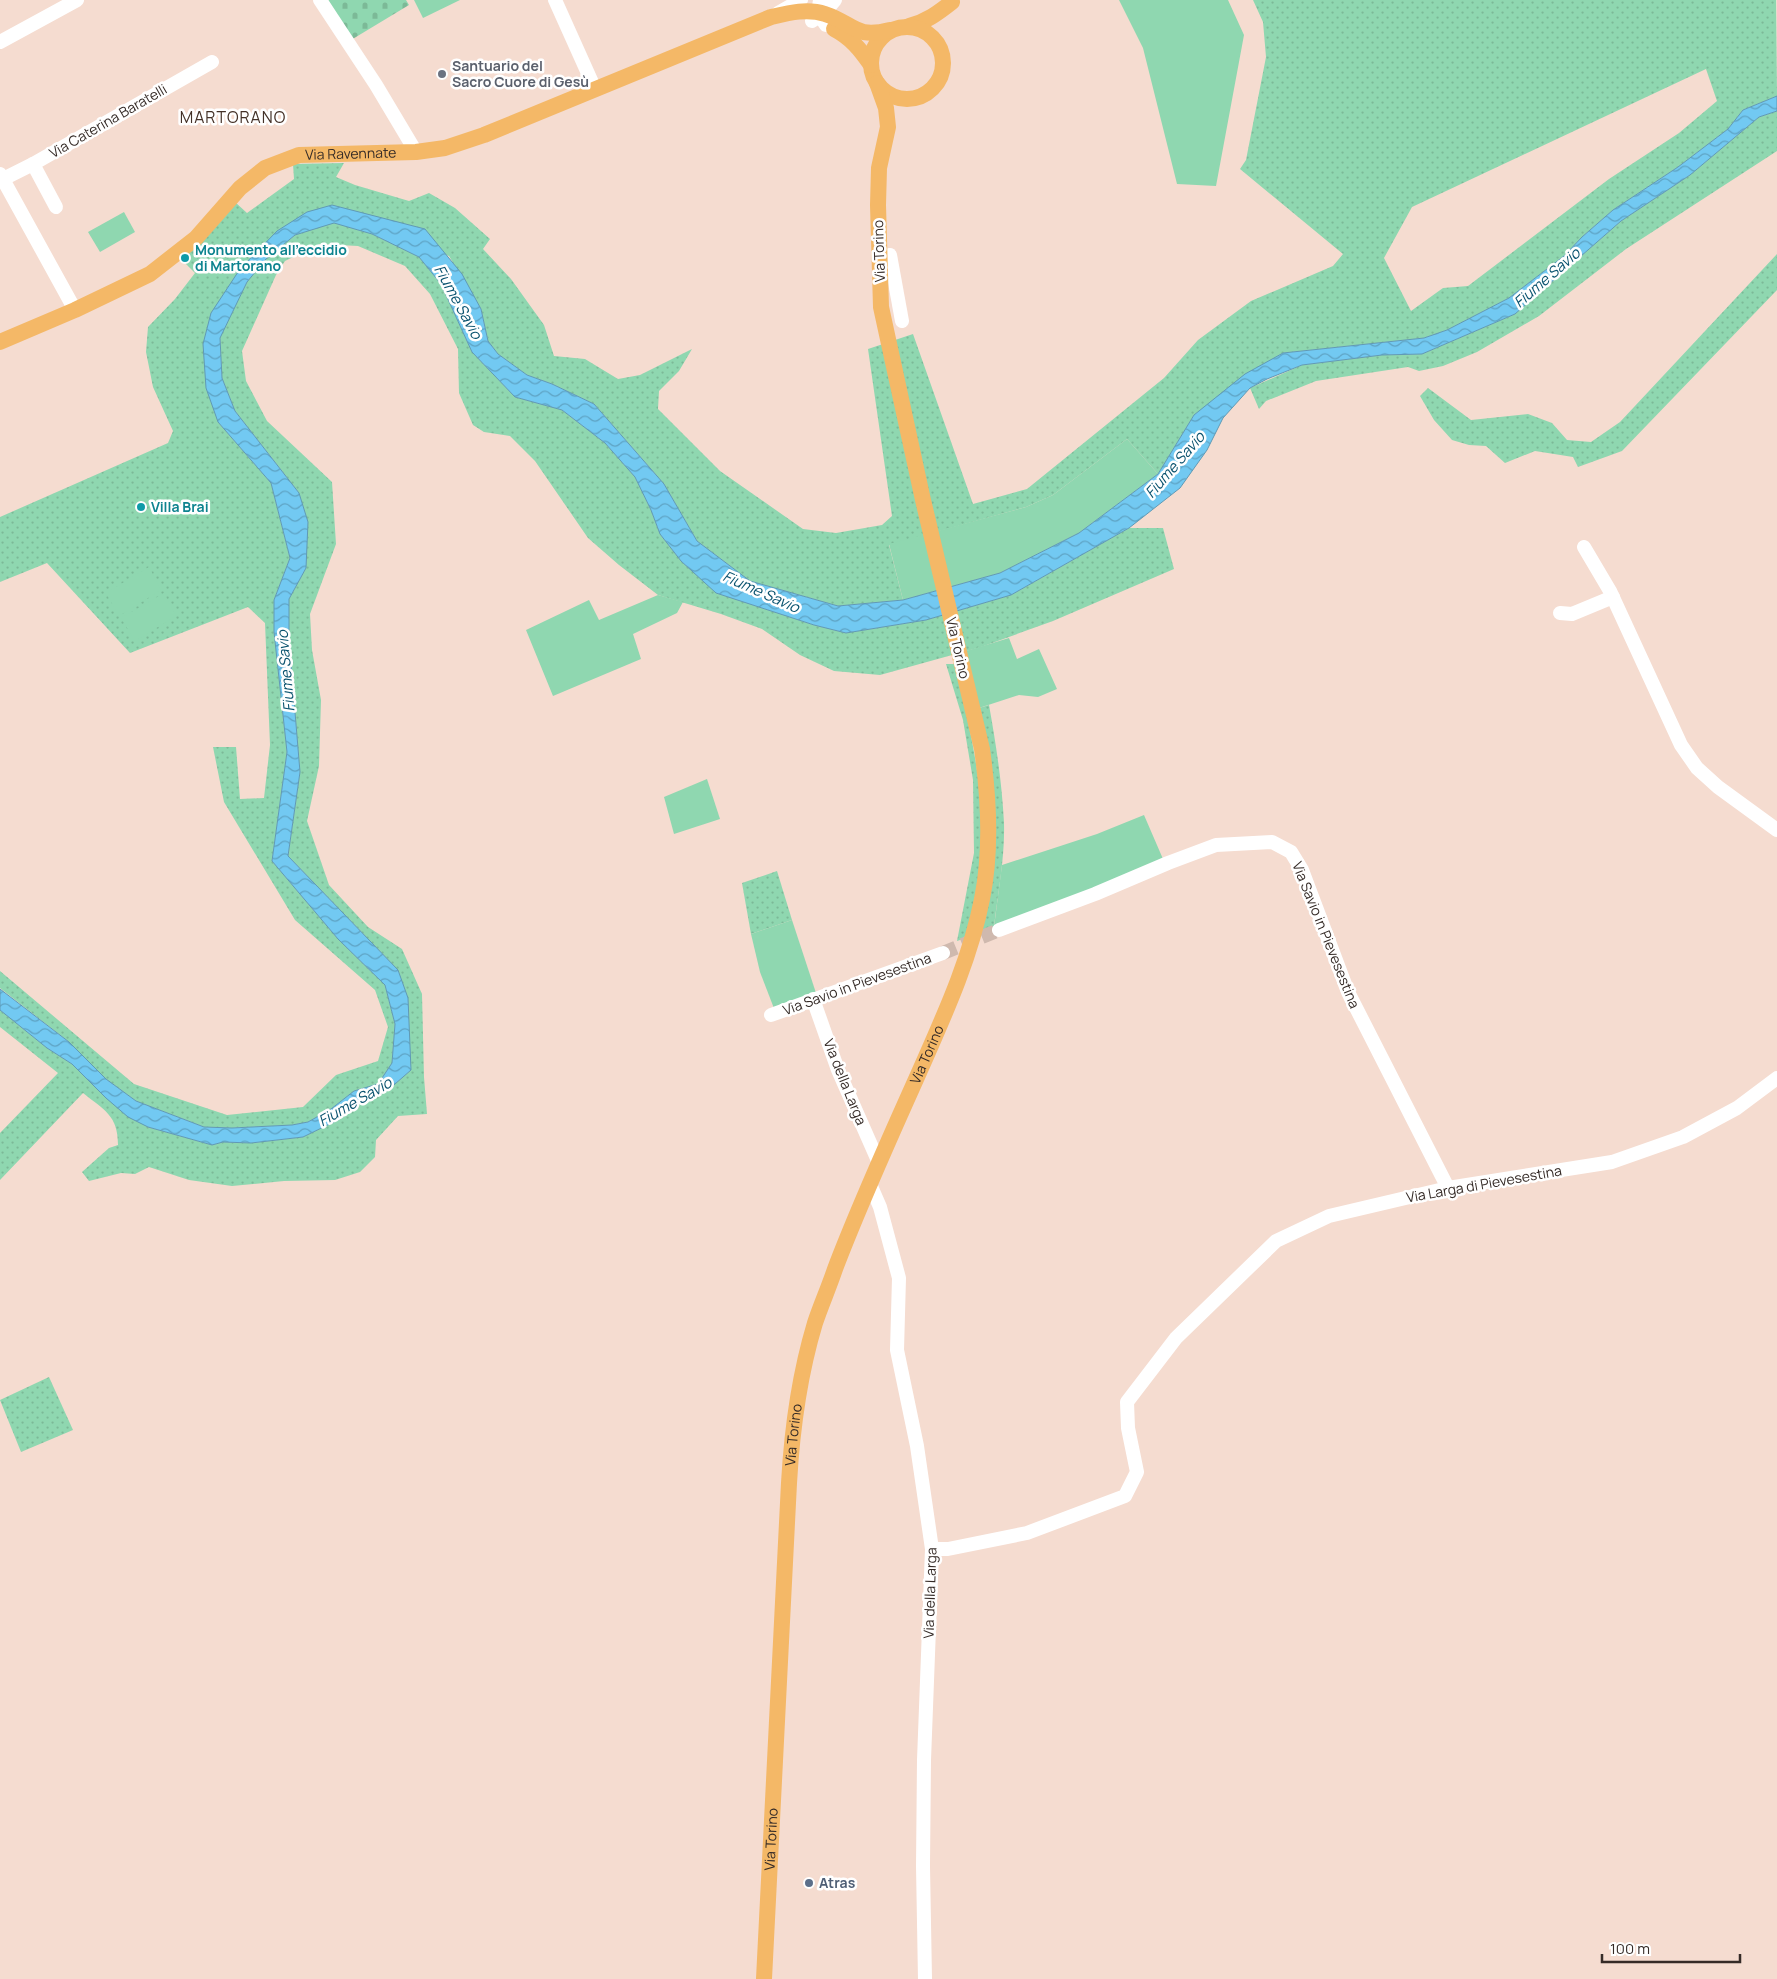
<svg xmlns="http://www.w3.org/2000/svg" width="1777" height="1979" viewBox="0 0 1777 1979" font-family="Manrope,sans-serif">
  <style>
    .grass { fill: url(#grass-dots); fill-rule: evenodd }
    .cemetery { fill: url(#cemetery-stones) }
    .green { fill: #8fd7b0 }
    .water { fill: url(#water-waves); stroke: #609ab5 }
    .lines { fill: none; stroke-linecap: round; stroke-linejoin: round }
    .minor-tunnel { stroke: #cfb9ae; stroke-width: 14; stroke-dasharray: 14 7; stroke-linecap: butt }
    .minor { stroke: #fff; stroke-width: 14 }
    .major { stroke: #f4b867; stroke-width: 16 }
    .worship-dot { fill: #6b7280; stroke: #fff; stroke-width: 2 }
    .culture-dot { fill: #0f9aa8; stroke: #fff; stroke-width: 2 }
    .service-dot { fill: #5c6f8a; stroke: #fff; stroke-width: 2 }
    .labels { text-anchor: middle; stroke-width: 5; stroke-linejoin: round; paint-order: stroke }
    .worship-label { font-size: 14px; font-weight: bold; fill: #5b616d; stroke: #fff; text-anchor: start }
    .street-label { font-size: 14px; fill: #352b27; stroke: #fff }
    .culture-label { font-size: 14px; font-weight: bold; fill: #0d838f; stroke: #fff; text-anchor: start }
    .service-label { font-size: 14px; font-weight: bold; fill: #4e5e75; stroke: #fff; text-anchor: start }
    .water-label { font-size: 15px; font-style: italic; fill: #0a536f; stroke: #fff }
    .quarter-label { font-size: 16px; letter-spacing: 1px; fill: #443127; stroke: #fff }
  </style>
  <defs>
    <pattern id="grass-dots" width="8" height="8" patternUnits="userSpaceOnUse" patternTransform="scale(1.25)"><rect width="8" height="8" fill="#8fd7b0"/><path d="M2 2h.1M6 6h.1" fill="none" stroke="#7cb997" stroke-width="1.8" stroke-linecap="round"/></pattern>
    <pattern id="cemetery-stones" width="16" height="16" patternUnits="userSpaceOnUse" patternTransform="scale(1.25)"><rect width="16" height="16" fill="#8fd7b0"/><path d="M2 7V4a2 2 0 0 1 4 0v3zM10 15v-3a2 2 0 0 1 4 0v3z" fill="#7cb997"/></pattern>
    <pattern id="water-waves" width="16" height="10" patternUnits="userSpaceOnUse" patternTransform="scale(1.25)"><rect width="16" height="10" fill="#72c9f2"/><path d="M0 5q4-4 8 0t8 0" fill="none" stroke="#5ea3c4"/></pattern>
  </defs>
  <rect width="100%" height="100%" fill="#f5dcd0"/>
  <!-- grass -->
  <g class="grass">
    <path d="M 1253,0 L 1776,0 L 1777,96 L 1743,110 L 1728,129 L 1678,167 L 1613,210 L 1582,237 L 1564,256 L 1509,298 L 1447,330 L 1424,338 L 1283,353 L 1194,415 L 1158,474 L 1127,439 L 1053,495 L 1026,507 L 889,545 L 903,600 L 838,606 L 750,581 L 697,541 L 664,484 L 594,404 L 552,384 L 527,375 L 498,354 L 488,341 L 481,309 L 449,256 L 307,212 L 211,313 L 218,422 L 271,483 L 290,558 L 274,600 L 274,632 L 287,752 L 272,861 L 338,939 L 385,985 L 395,1024 L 392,1063 L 378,1084 L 354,1091 L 331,1109 L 308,1122 L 292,1125 L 232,1128 L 204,1127 L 136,1101 L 106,1079 L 69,1042 L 0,988 L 0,971 L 134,1084 L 227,1115 L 303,1107 L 336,1075 L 378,1061 L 388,1027 L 375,990 L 295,920 L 224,802 L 213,747 L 236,747 L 240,799 L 264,798 L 270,745 L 265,623 L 248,607 L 130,653 L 47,563 L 0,582 L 0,517 L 168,443 L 173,431 L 153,387 L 146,352 L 148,327 L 175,299 L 195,273 L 181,259 L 235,202 L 247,213 L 294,179 L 293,164 L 344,163 L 336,177 L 355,185 L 409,201 L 429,193 L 455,208 L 490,239 L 483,249 L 511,279 L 544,325 L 554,356 L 585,359 L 618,379 L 640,375 L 692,349 L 679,371 L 659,391 L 658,409 L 720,471 L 803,529 L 836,533 L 882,525 L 892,516 L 868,349 L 913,334 L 973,504 L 1027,489 L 1164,378 L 1198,340 L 1251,301 L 1333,266 L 1343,254 L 1240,169 L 1246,160 L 1266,57 L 1263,22 ZM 1706,69 L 1717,101 L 1679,133 L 1609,179 L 1468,286 L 1443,288 L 1411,311 L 1384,258 L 1412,207 Z"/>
    <path d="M 1777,111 L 1777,151 L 1626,249 L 1539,316 L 1477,352 L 1443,366 L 1419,371 L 1408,367 L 1316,381 L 1266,401 L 1259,409 L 1250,388 L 1302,365 L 1382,355 L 1422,354 L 1515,314 L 1621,221 L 1690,175 L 1759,117 Z"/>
    <path d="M 333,222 L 372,234 L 419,257 L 441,284 L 472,352 L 515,397 L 562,410 L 605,443 L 635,477 L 651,510 L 660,534 L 681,561 L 717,593 L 814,625 L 846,633 L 926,620 L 1011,595 L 1129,528 L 1163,528 L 1174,569 L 1053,621 L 981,647 L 880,675 L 834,671 L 800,655 L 762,629 L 721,614 L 658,595 L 619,565 L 588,538 L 535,461 L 510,436 L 484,432 L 473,425 L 459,393 L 458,349 L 430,294 L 405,266 L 358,246 L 320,244 L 285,261 L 276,275 L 242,351 L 246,381 L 267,421 L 332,482 L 336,544 L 310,614 L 312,650 L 321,700 L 319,766 L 307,821 L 329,885 L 368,927 L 402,949 L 422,994 L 424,1077 L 427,1114 L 398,1116 L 376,1140 L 375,1157 L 360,1172 L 335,1180 L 284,1181 L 232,1186 L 189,1180 L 149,1167 L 135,1174 L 121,1173 L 89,1181 L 82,1172 L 109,1148 L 118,1145 C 118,1115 104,1110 83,1093 L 0,1180 L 0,1133 L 58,1073 L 0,1027 L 0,1010 L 47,1048 L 72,1064 L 148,1127 L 212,1145 L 223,1142 L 251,1143 L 303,1137 L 340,1119 L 361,1101 L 387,1091 L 411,1070 L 398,970 L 288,856 L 300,772 L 289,640 L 289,599 L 306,568 L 299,493 L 235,411 L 222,378 L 220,337 L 247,282 L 266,259 L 295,235 Z"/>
    <path d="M 1777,254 L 1777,290 L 1622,451 L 1578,467 L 1573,457 L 1535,451 L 1505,463 L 1486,446 L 1469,445 L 1452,440 L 1434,420 L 1420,396 L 1428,388 L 1471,420 L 1528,414 L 1552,423 L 1567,440 L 1591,442 L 1620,422 Z"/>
    <path d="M 946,664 L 955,664 C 971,733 989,803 979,875 C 976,896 970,917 966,938 L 957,941 L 974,853 L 973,780 L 963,720 Z"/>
    <path d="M 989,705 C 996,744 1002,783 1004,823 C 1005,858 998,892 994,927 L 979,933 L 992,873 L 979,708 Z"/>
    <path d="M 777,871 L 792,920 L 751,934 L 742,883 Z"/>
    <path d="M 49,1377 L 73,1430 L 21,1452 L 0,1400 Z"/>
  </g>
  <!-- cemetery -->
  <path class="cemetery" d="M 328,0 L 406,0 L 409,5 L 351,40 Z"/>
  <!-- green -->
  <g class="green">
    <path d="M 414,0 L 460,0 L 423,18 Z"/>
    <path d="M 1119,0 L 1228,0 L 1244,35 L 1216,186 L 1177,184 L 1143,48 Z"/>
    <path d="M 124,212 L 135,232 L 100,252 L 88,232 Z"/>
    <path d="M 1127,439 L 1158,474 L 1079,533 L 1000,573 L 903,600 L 889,544 L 1026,507 L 1053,495 Z"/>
    <path d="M 149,567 L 161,590 L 119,616 L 106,593 Z"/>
    <path d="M 164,593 L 176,616 L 135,641 L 121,618 Z"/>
    <path d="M 658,595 L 683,602 L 677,613 L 633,634 L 641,659 L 553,696 L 526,630 L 589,600 L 599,620 Z"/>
    <path d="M 1009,638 L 1017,659 L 1039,649 L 1057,689 L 1038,697 L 1019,695 L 979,708 L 966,651 Z"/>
    <path d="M 707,779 L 720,819 L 674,834 L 664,797 Z"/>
    <path d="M 1144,815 L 1163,859 L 1071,899 L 994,927 L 1002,865 L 1097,834 Z"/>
    <path d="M 792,920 L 816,993 L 775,1011 L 760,972 L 751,934 Z"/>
  </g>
  <!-- water -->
  <path class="water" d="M 1777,96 L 1777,111 L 1759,117 L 1690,175 L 1621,221 L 1515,314 L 1422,354 L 1382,355 L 1302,365 L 1267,379 L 1250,388 L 1223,418 L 1207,450 L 1180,488 L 1129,528 L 1011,595 L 926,620 L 846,633 L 814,625 L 716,593 L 681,561 L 660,534 L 651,510 L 635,477 L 605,443 L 562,410 L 515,397 L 472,352 L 441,284 L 419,257 L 372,234 L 334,223 L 295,235 L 266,259 L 247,282 L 220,338 L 222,378 L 235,411 L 299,493 L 308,522 L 306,568 L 289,599 L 289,640 L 300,772 L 288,856 L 398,970 L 408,998 L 411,1070 L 387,1091 L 361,1101 L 340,1119 L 303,1137 L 251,1143 L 223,1142 L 212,1145 L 148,1127 L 128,1117 L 106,1098 L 72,1064 L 47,1048 L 0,1010 L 0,989 L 69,1042 L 106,1079 L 136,1101 L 204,1127 L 232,1128 L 292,1125 L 308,1122 L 331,1109 L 354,1091 L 378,1084 L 392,1063 L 395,1024 L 385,985 L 338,939 L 272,861 L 287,752 L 274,632 L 274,600 L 290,558 L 271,483 L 218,422 L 206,388 L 203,344 L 211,313 L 240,269 L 277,231 L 307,212 L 332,205 L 425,229 L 462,274 L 481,309 L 488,341 L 498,354 L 527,375 L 552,384 L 594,404 L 664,484 L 697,541 L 750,581 L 838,606 L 903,600 L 1000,573 L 1079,533 L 1158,474 L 1194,415 L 1245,374 L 1283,353 L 1424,338 L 1447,330 L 1509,298 L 1564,256 L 1582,237 L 1613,210 L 1678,167 L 1728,129 L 1743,110 Z"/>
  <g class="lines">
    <!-- minor-tunnel -->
    <path class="minor-tunnel" d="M 943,953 L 999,930"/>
    <!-- minor -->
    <g class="minor">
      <path d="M 320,0 L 376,85 L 416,152"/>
      <path d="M 555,0 L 595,89"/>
      <path d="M 820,0 L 818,13 L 826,25"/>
      <path d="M 778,13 L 801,0"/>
      <path d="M 812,21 L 824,13 L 835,0"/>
      <path d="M 0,42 L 77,0"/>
      <path d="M 33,164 L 56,207"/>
      <path d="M 0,174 L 75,310"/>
      <path d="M 3,179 L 33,164 L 212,62"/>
      <path d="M 890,255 L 902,321"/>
      <path d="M 1584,547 L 1610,591 L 1681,745 L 1697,768 L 1718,787 L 1777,830"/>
      <path d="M 1560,613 L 1572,614 L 1613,597"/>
      <path d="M 999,930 L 1095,894 L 1168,863 L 1216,845 L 1272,842 L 1291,852 L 1302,870 L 1348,992 L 1448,1188"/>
      <path d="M 813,999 L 838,1070 L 879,1163"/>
      <path d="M 771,1015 L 943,953"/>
      <path d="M 870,1184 L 880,1207 L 899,1278 L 897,1350 L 917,1446 L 932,1549 L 924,1760 L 923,1866 L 925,1979"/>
      <path d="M 932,1549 L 948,1549 L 1027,1533 L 1125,1496 L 1137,1472 L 1128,1428 L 1127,1402 L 1176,1338 L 1276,1241 L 1329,1216 L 1448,1188 L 1612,1162 L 1683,1137 L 1737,1108 L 1777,1078"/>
    </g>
    <!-- major -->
    <g class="major">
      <path d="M 909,26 C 926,22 938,13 952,2"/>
      <circle cx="907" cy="63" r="36"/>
      <path d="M 834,29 C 851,38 860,49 871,65"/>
      <path id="s1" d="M 0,342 L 75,310 L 150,274 L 196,238 L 240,188 L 265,168 L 299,155 L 416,152 L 445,148 L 484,135 L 771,17 C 788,13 807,8 825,14 C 855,24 854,39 890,30"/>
      <path id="s2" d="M 764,1979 L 789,1483 C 792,1429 799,1376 815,1323 C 821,1305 829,1287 835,1269 C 862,1198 894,1129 925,1059 C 948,1007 971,955 982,899 C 992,850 989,799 982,749 L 923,500 L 881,307 L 878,205 L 879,168 L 888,127 L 886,108 L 877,83"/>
    </g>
  </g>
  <!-- markers -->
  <circle class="worship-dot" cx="442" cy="74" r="5"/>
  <g class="culture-dot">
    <circle cx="185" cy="258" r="5"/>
    <circle cx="141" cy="507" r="5"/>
  </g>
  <circle class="service-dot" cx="809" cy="1883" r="5"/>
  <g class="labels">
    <!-- worship labels -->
    <g class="worship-label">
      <text x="452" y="71">Santuario del<tspan x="452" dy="16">Sacro Cuore di Gesù</tspan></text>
    </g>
    <!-- street labels -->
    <g class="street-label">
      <text transform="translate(108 121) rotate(-30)" y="5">Via Caterina Baratelli</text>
      <text dy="5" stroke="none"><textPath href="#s1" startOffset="410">Via Ravennate</textPath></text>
      <text transform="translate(879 251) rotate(-92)" y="5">Via Torino</text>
      <text transform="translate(958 648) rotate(77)" y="5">Via Torino</text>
      <text transform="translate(1326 935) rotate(68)" y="5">Via Savio in Pievesestina</text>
      <text transform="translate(857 984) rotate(-20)" y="5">Via Savio in Pievesestina</text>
      <text dy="5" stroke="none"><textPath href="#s2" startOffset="950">Via Torino</textPath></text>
      <text transform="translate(845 1082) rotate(68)" y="5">Via della Larga</text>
      <text transform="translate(1484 1184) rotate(-10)" y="5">Via Larga di Pievesestina</text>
      <text dy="5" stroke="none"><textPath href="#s2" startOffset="545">Via Torino</textPath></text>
      <text transform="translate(930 1593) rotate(-88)" y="5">Via della Larga</text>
      <text dy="5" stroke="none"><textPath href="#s2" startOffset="140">Via Torino</textPath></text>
    </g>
    <!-- culture labels -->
    <g class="culture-label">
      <text x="195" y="255">Monumento all'eccidio<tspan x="195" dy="16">di Martorano</tspan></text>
      <text x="151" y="512">Villa Brai</text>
    </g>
    <!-- service labels -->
    <g class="service-label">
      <text x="819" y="1888">Atras</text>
    </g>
    <!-- water labels -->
    <g class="water-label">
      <text transform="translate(1547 278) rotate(-41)" y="5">Fiume Savio</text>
      <text transform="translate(458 302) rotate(61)" y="5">Fiume Savio</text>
      <text transform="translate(1175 465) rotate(-49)" y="5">Fiume Savio</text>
      <text transform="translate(761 592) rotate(24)" y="5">Fiume Savio</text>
      <text transform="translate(286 671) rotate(-95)" y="5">Fiume Savio</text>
      <text transform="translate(355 1102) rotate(-30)" y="5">Fiume Savio</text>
    </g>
    <!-- quarter labels -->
    <g class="quarter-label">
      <text x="233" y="123">MARTORANO</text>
    </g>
  </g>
  <!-- scale -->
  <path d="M1602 1954v8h138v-8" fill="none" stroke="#352b27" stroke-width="2.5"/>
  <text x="1610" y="1954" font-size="15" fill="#352b27" stroke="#ffffff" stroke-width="4" paint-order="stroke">100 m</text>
</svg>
